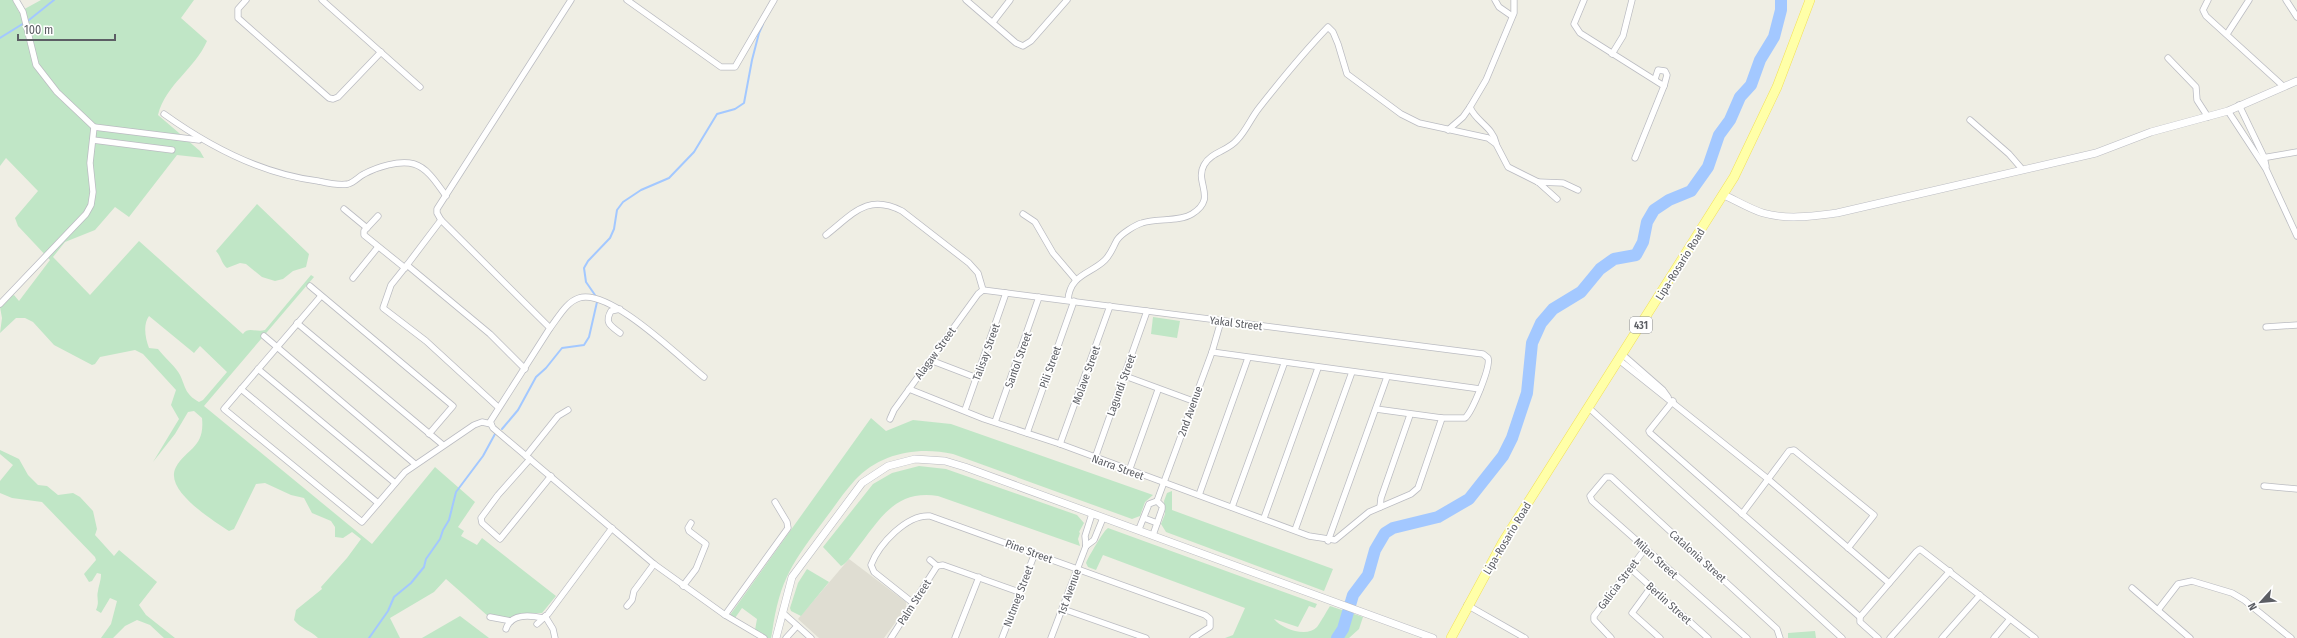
<svg xmlns="http://www.w3.org/2000/svg" width="2297" height="638" viewBox="0 0 2297 638" font-family="'Fira Sans Condensed',sans-serif">
  <style>
    .education { fill: #dfddd2 }
    .green { fill: #c0e6c6; fill-rule: evenodd }
    .lines { fill: none; stroke-linecap: round; stroke-linejoin: round }
    .stream { stroke: #a3c8ff; stroke-width: 2 }
    .river { stroke: #a3c8ff; stroke-width: 12 }
    .minor-casing { stroke: #bbbcc2; stroke-width: 7 }
    .tertiary-casing { stroke: #bbbcc2; stroke-width: 8 }
    .primary-casing { stroke: #f3e158; stroke-width: 10 }
    .minor { stroke: #fff; stroke-width: 5.5 }
    .tertiary { stroke: #fff; stroke-width: 7 }
    .primary { stroke: #ffffa8; stroke-width: 9 }
    .labels { text-anchor: middle; stroke-width: 3.5; stroke-linejoin: round; paint-order: stroke }
    .shield { fill: #fff; stroke: #8d8e92; stroke-width: 1 }
    .shield-label { font-size: 10px; font-weight: bold; fill: #5c5e64 }
    .street-label { font-size: 11px; fill: #5c5e64; stroke: #fff }
  </style>
  <rect width="100%" height="100%" fill="#efeee4"/>
  <!-- education -->
  <path class="education" d="M 849,559 L 906,602 L 906,608 L 884,638 L 819,638 L 798,619 Z"/>
  <!-- green -->
  <g class="green">
    <path d="M 0,0 L 13,0 L 19,12 L 41,0 L 194,0 L 181,18 L 207,41 C 195,69 166,84 158,115 L 200,151 L 204,158 L 177,155 L 129,217 L 115,207 L 95,230 L 65,242 L 53,257 L 90,295 L 139,241 L 243,334 C 248,326 257,333 265,330 L 311,275 L 314,277 L 204,406 L 372,544 L 435,467 L 475,502 L 458,527 L 464,531 L 461,536 L 477,545 L 482,538 L 556,596 L 542,613 L 526,613 L 510,620 L 489,617 L 446,579 L 434,592 L 390,618 L 400,638 L 318,638 C 311,631 300,628 294,620 L 296,610 L 322,589 L 321,587 L 347,558 L 361,539 L 352,532 L 343,538 L 335,537 L 335,527 L 331,521 L 312,513 L 304,498 L 291,495 L 265,483 L 256,484 L 234,529 L 229,531 C 214,521 163,490 176,467 C 187,448 205,448 202,418 L 194,411 L 188,412 L 175,434 L 153,462 L 179,419 L 171,405 L 176,390 L 143,354 L 135,350 L 100,357 L 95,364 L 92,365 L 54,345 L 33,322 L 25,318 L 16,318 L 0,333 L 2,318 L 0,307 L 6,299 L 14,295 L 19,301 L 50,260 L 18,226 L 15,218 L 38,191 L 6,158 L 0,166 ZM 149,316 L 194,353 L 200,346 L 227,372 L 203,400 L 199,402 C 185,394 186,388 180,375 C 177,368 163,356 158,349 L 149,348 C 145,338 143,324 149,316 Z"/>
    <path d="M 257,204 L 309,254 L 306,267 L 293,271 L 283,279 L 275,281 L 262,277 L 246,264 L 240,263 L 227,268 C 221,263 221,256 216,251 Z"/>
    <path d="M 1153,317 L 1180,321 L 1177,338 L 1151,334 Z"/>
    <path d="M 871,418 L 886,431 L 913,420 L 951,424 L 1153,495 L 1145,502 L 1140,516 L 1132,519 L 953,454 C 918,446 880,453 855,480 C 844,492 835,506 825,519 C 793,562 780,578 772,633 L 771,638 L 767,638 L 755,630 L 757,619 L 742,608 L 735,618 L 730,615 Z"/>
    <path d="M 0,450 L 19,459 L 28,475 L 38,485 L 47,486 L 58,495 L 73,493 L 80,497 L 93,511 L 97,529 L 95,535 L 114,556 L 119,550 L 157,582 L 139,605 L 146,615 L 175,638 L 164,638 L 150,625 L 137,620 L 125,626 L 113,638 L 101,638 L 111,624 L 117,601 L 110,598 L 101,613 L 96,610 C 100,601 96,598 98,591 C 99,584 101,581 101,574 L 97,573 L 92,581 L 89,582 L 84,574 L 96,560 L 95,557 L 42,502 L 12,498 L 0,493 L 0,481 L 13,465 L 0,454 Z"/>
    <path d="M 919,466 L 946,469 L 1077,515 L 1084,523 L 1079,532 L 1080,533 L 1078,539 L 1080,546 L 938,496 C 894,489 879,521 855,551 C 851,556 846,564 841,566 L 823,547 L 873,484 L 892,473 Z"/>
    <path d="M 1172,491 L 1172,510 L 1333,569 L 1324,591 L 1166,532 L 1161,524 L 1165,514 L 1164,501 L 1167,493 Z"/>
    <path d="M 1108,528 L 1317,604 L 1315,608 L 1309,606 L 1298,627 L 1274,619 C 1282,629 1307,638 1317,627 C 1319,625 1328,609 1330,606 L 1363,617 L 1359,629 L 1349,638 L 1225,638 L 1233,635 L 1245,608 L 1103,555 L 1096,570 L 1088,567 L 1086,563 C 1089,556 1104,530 1108,528 Z"/>
    <path d="M 807,569 L 829,582 L 801,616 L 791,611 L 790,608 L 798,583 Z"/>
    <path d="M 460,616 L 489,638 L 422,638 Z"/>
    <path d="M 1815,631 L 1816,638 L 1788,638 L 1788,633 Z"/>
  </g>
  <g class="lines">
    <!-- stream -->
    <g class="stream">
      <path d="M 0,38 L 29,20 L 54,0"/>
      <path d="M 502,429 L 518,410 L 536,377 L 546,368 L 562,348 L 584,345 L 589,337 L 597,302 L 595,295 L 586,282 L 584,268 L 588,261 L 610,238 L 614,229 L 617,210 L 623,202 L 641,190 L 669,178 L 694,152 L 717,114 L 735,109 L 744,103 L 752,60 L 759,33 L 763,24"/>
      <path d="M 369,638 L 388,611 L 394,597 L 411,583 L 424,567 L 426,559 L 440,539 L 443,530 L 449,520 L 456,492 L 483,456 L 495,434"/>
    </g>
    <!-- river -->
    <path class="river" d="M 1337,638 L 1343,629 L 1353,595 L 1368,575 L 1375,550 L 1385,533 L 1393,528 L 1438,517 L 1469,499 L 1503,456 L 1512,438 L 1527,393 L 1532,343 L 1541,323 L 1553,309 L 1581,292 L 1600,269 L 1614,259 L 1636,255 L 1643,242 L 1647,222 L 1654,210 L 1669,200 L 1691,191 L 1708,167 L 1719,135 L 1730,120 L 1740,97 L 1751,85 L 1760,60 L 1774,37 L 1781,10 L 1781,0"/>
    <defs>
      <g id="minor">
        <path d="M 246,0 L 238,9 L 238,18 L 329,98 L 333,99 L 338,97 L 381,52"/>
        <path d="M 322,0 L 420,87"/>
        <path d="M 571,0 L 437,209 L 437,213 L 441,220 L 550,328 L 490,422 L 493,428 L 654,564 L 725,615 L 764,638"/>
        <path d="M 627,0 L 721,67 L 735,67 L 774,0"/>
        <path d="M 966,0 L 1016,43 L 1023,46 L 1031,41 L 1067,0"/>
        <path d="M 1495,0 L 1499,7 L 1512,16"/>
        <path d="M 1584,0 L 1574,24 L 1580,33 L 1664,86 L 1635,158"/>
        <path d="M 2208,0 L 2203,10 L 2206,16 L 2283,86"/>
        <path d="M 2286,0 L 2297,17"/>
        <path d="M 993,22 L 1010,0"/>
        <path d="M 2227,34 L 2249,0"/>
        <path d="M 1612,54 L 1623,36 L 1632,0"/>
        <path d="M 2168,58 L 2196,87 L 2197,100 L 2208,117"/>
        <path d="M 1655,79 L 1658,70 L 1665,71 L 1667,75 L 1664,86"/>
        <path d="M 2239,105 L 2264,157 L 2266,166"/>
        <path d="M 2228,111 L 2266,169 L 2297,236"/>
        <path d="M 164,114 C 210,147 261,174 318,181 C 327,183 339,186 348,184 C 355,182 358,177 364,174 C 377,167 399,160 414,164 C 428,168 438,185 446,196"/>
        <path d="M 1970,120 L 2009,154 L 2022,169"/>
        <path d="M 94,127 L 199,140"/>
        <path d="M 1448,130 L 1463,117 L 1470,107"/>
        <path d="M 93,140 L 172,150"/>
        <path d="M 1496,143 C 1493,127 1475,121 1470,107 L 1486,80 L 1514,13 L 1514,0"/>
        <path d="M 2262,158 L 2297,152"/>
        <path d="M 1538,182 L 1563,183 L 1578,190"/>
        <path d="M 344,209 L 367,228"/>
        <path d="M 1023,214 L 1035,222 L 1053,253 L 1076,280"/>
        <path d="M 378,216 L 364,231 L 364,235 L 405,268"/>
        <path d="M 441,220 L 407,265 L 490,334 L 525,369"/>
        <path d="M 826,235 C 853,214 867,193 902,211 L 969,263 L 978,273 L 983,290"/>
        <path d="M 407,265 L 391,285 L 383,308 L 426,341 L 498,407"/>
        <path d="M 353,278 L 378,247"/>
        <path d="M 310,286 L 453,406 L 429,434"/>
        <path d="M 983,290 L 1483,354 L 1488,358 C 1491,367 1472,412 1465,418 L 1442,418 L 1376,409"/>
        <path d="M 321,296 L 224,409 L 362,522 L 405,472 L 474,425 L 482,422 L 491,424"/>
        <path d="M 1068,300 C 1070,274 1091,274 1105,260 C 1111,254 1113,247 1117,240 C 1121,234 1135,225 1142,223 C 1157,218 1179,222 1192,214 C 1218,198 1194,183 1204,165 C 1211,152 1228,151 1237,140 C 1246,131 1251,118 1259,108 C 1281,80 1303,53 1328,27 L 1333,32 L 1338,44 L 1347,74 L 1401,114 L 1419,123 L 1488,138 L 1496,144 L 1508,167 L 1538,182 L 1557,199"/>
        <path d="M 0,304 L 86,214 L 91,205 L 93,192 L 90,163 L 94,127 L 57,92 L 36,65 L 23,12 L 16,0"/>
        <path d="M 297,323 L 443,445"/>
        <path d="M 2266,327 L 2297,325"/>
        <path d="M 550,328 C 558,318 566,302 579,298 C 610,288 680,358 704,377"/>
        <path d="M 620,333 C 611,326 604,323 611,311 L 620,309"/>
        <path d="M 264,336 L 415,464"/>
        <path d="M 1212,352 L 1480,389"/>
        <path d="M 1623,355 L 1663,390 L 1668,397"/>
        <path d="M 930,360 L 977,378"/>
        <path d="M 1619,360 L 1768,479 L 1889,583"/>
        <path d="M 258,369 L 395,483"/>
        <path d="M 1125,376 L 1193,401"/>
        <path d="M 241,389 L 378,503"/>
        <path d="M 909,389 L 984,419 L 1060,444 L 1309,536 L 1335,540 L 1369,512 L 1411,494 L 1418,488 L 1442,418"/>
        <path d="M 1673,401 L 1649,431 L 1650,433 L 1860,617"/>
        <path d="M 1589,408 L 1842,638"/>
        <path d="M 965,410 L 1006,293"/>
        <path d="M 890,419 L 894,410 L 978,294 L 983,290"/>
        <path d="M 995,422 L 1039,297"/>
        <path d="M 1027,433 L 1074,301"/>
        <path d="M 1060,444 L 1110,306"/>
        <path d="M 526,456 L 558,416 L 568,410"/>
        <path d="M 1095,458 L 1147,311"/>
        <path d="M 530,459 L 498,495 L 481,518 L 482,523 L 500,539 L 551,476"/>
        <path d="M 1129,471 L 1158,390"/>
        <path d="M 2264,486 L 2297,489"/>
        <path d="M 1199,495 L 1248,358"/>
        <path d="M 1157,501 L 1212,352 L 1221,321"/>
        <path d="M 1232,507 L 1284,364"/>
        <path d="M 1380,507 L 1381,498 L 1410,415"/>
        <path d="M 1742,514 L 1789,451 L 1794,450 L 1874,515 L 1848,548"/>
        <path d="M 1144,518 L 1157,523"/>
        <path d="M 1264,518 L 1318,368"/>
        <path d="M 1139,529 L 1149,504 L 1157,501 L 1162,506 L 1162,509 L 1153,535"/>
        <path d="M 1295,530 L 1352,372"/>
        <path d="M 1328,541 L 1387,377"/>
        <path d="M 1086,546 L 1094,540 L 1103,518"/>
        <path d="M 1086,546 L 1085,536 L 1092,514"/>
        <path d="M 930,560 L 937,566"/>
        <path d="M 937,566 L 943,565 L 1019,592"/>
        <path d="M 1630,568 L 1708,638"/>
        <path d="M 683,586 L 696,569 L 706,544 L 689,531 L 688,528 L 691,523"/>
        <path d="M 1651,587 L 1632,613 L 1660,638"/>
        <path d="M 2132,588 L 2190,638"/>
        <path d="M 913,603 L 874,572 L 871,565 C 879,544 907,514 930,516 L 1205,615 L 1210,619 L 1210,627 L 1193,638"/>
        <path d="M 1467,605 L 1525,638"/>
        <path d="M 627,606 L 632,600 L 634,591 L 654,564"/>
        <path d="M 1063,609 L 1146,638"/>
        <path d="M 2158,610 L 2178,584 L 2192,581 L 2232,593 L 2244,600 L 2291,638"/>
        <path d="M 783,613 L 811,638"/>
        <path d="M 725,615 L 788,528 L 787,522 L 775,502"/>
        <path d="M 545,616 L 553,629 L 555,638"/>
        <path d="M 490,617 L 511,621"/>
        <path d="M 537,624 L 548,614 L 612,528"/>
        <path d="M 506,629 C 511,613 530,615 543,618"/>
        <path d="M 786,638 L 797,626"/>
        <path d="M 891,638 L 937,566"/>
        <path d="M 955,638 L 979,577"/>
        <path d="M 1002,638 L 1035,553"/>
        <path d="M 1051,638 L 1086,546"/>
        <path d="M 1611,638 L 1594,620 L 1594,616 L 1645,549"/>
        <path d="M 1747,638 L 1592,501 L 1590,496 L 1606,477 L 1611,477 L 1777,629 L 1780,638"/>
        <path d="M 1878,638 L 1860,622 L 1860,617 L 1916,552 L 1920,549 L 2035,638"/>
        <path d="M 1890,638 L 1950,571"/>
        <path d="M 1942,638 L 1980,595"/>
        <path d="M 1994,638 L 2010,619"/>
      </g>
      <g id="tertiary">
        <path d="M 1724,195 C 1737,201 1750,209 1763,213 C 1788,220 1813,216 1837,213 L 2096,153 L 2151,132 L 2228,111 L 2297,81"/>
        <path d="M 776,638 L 792,577 L 862,483 L 888,466 L 915,459 L 945,461 L 965,467 L 1433,638"/>
      </g>
      <path id="primary" d="M 1451,638 L 1503,542 L 1734,177 L 1777,87 L 1810,0"/>
    </defs>
    <!-- minor casing -->
    <use href="#minor" class="minor-casing"/>
    <!-- tertiary casing -->
    <use href="#tertiary" class="tertiary-casing"/>
    <!-- primary casing -->
    <use href="#primary" class="primary-casing"/>
    <!-- minor -->
    <use href="#minor" class="minor"/>
    <!-- tertiary -->
    <use href="#tertiary" class="tertiary"/>
    <!-- primary -->
    <use href="#primary" class="primary"/>
  </g>
  <g class="labels">
    <!-- shield labels -->
    <rect class="shield" x="1630" y="317" width="22" height="16" rx="3"/>
    <g class="shield-label">
      <text x="1641" y="329">431</text>
    </g>
    <!-- street labels -->
    <g class="street-label">
      <text transform="translate(1680 264) rotate(-58)" y="4">Lipa-Rosario Road</text>
      <text transform="translate(1236 323) rotate(7)" y="4">Yakal Street</text>
      <text transform="translate(986 352) rotate(-70)" y="4">Talisay Street</text>
      <text transform="translate(935 353) rotate(-54)" y="4">Alagaw Street</text>
      <text transform="translate(1018 360) rotate(-70)" y="4">Santol Street</text>
      <text transform="translate(1050 367) rotate(-70)" y="4">Pili Street</text>
      <text transform="translate(1086 375) rotate(-70)" y="4">Molave Street</text>
      <text transform="translate(1121 385) rotate(-70)" y="4">Lagundi Street</text>
      <text transform="translate(1190 411) rotate(-70)" y="4">2nd Avenue</text>
      <text transform="translate(1118 467) rotate(20)" y="4">Narra Street</text>
      <text transform="translate(1507 538) rotate(-59)" y="4">Lipa-Rosario Road</text>
      <text transform="translate(1029 551) rotate(20)" y="4">Pine Street</text>
      <text transform="translate(1698 556) rotate(42)" y="4">Catalonia Street</text>
      <text transform="translate(1656 558) rotate(42)" y="4">Milan Street</text>
      <text transform="translate(1618 584) rotate(-53)" y="4">Galicia Street</text>
      <text transform="translate(1069 592) rotate(-70)" y="4">1st Avenue</text>
      <text transform="translate(1018 596) rotate(-69)" y="4">Nutmeg Street</text>
      <text transform="translate(914 602) rotate(-57)" y="4">Palm Street</text>
      <text transform="translate(1669 603) rotate(42)" y="4">Berlin Street</text>
    </g>
  </g>
  <!-- north arrow -->
  <g transform="translate(2261 602) rotate(243)" stroke="#ffffff" stroke-width="3" paint-order="stroke">
  <path d="M0-3L7 15L0 10L-7 15Z" fill="#5c5e64"/>
  <text y="-6" font-size="11" font-weight="bold" text-anchor="middle" fill="#5c5e64">N</text>
  </g>
  <!-- scale -->
  <path d="M18 34v6h97v-6" fill="none" stroke="#5c5e64" stroke-width="2"/>
  <text x="24" y="34" font-size="12" fill="#5c5e64" stroke="#ffffff" stroke-width="3" paint-order="stroke">100 m</text>
</svg>
